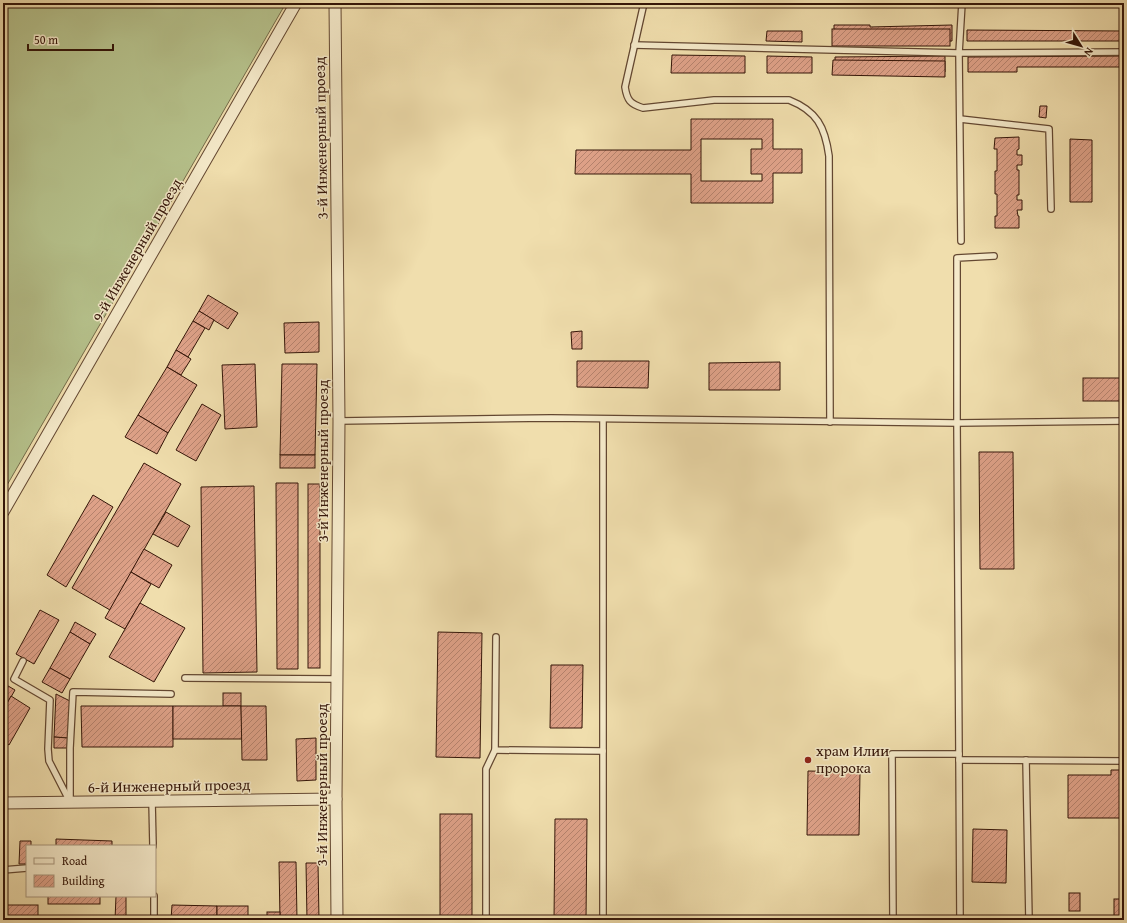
<svg xmlns="http://www.w3.org/2000/svg" width="1127" height="923" viewBox="0 0 1127 923" font-family="'Gentium Book Plus',serif">
  <style>
    .grass { fill: #b6c28c; stroke: #756c4a }
    .building { fill: url(#building-hatch); stroke: #341508; fill-rule: evenodd }
    .lines { fill: none; stroke-linecap: round; stroke-linejoin: round }
    .service-casing { stroke: #634731; stroke-width: 8 }
    .minor-casing { stroke: #634731; stroke-width: 13 }
    .service { stroke: #f5eaca; stroke-width: 5.5 }
    .minor { stroke: #f5eaca; stroke-width: 11 }
    .poi-dot { fill: #8f2418; stroke: #f5eaca; stroke-width: 1.5 }
    .labels { text-anchor: middle; stroke-width: 3; stroke-linejoin: round; paint-order: stroke }
    .street-label { font-size: 15px; fill: #341508; stroke: #f5eaca }
    .poi-label { font-size: 15px; fill: #341508; stroke: #f5eaca; text-anchor: start }
  </style>
  <defs>
    <pattern id="building-hatch" width="6" height="6" patternUnits="userSpaceOnUse"><rect width="6" height="6" fill="#dfa289"/><path d="M-1 1l2-2M0 6l6-6M5 7l2-2" fill="none" stroke="#b6836e"/></pattern>
  </defs>
  <rect width="100%" height="100%" fill="#f0dead"/>
  <filter id="stains"><feTurbulence type="fractalNoise" baseFrequency=".005" numOctaves="4"/><feColorMatrix values="0 0 0 0 .2 0 0 0 0 .09 0 0 0 0 .02 0 0 0 .5 -.17"/></filter>
  <radialGradient id="worn" r=".72"><stop offset=".6" stop-color="#630" stop-opacity="0"/><stop offset="1" stop-color="#630" stop-opacity=".3"/></radialGradient>
  <!-- grass -->
  <path class="grass" d="M 3,3 L 286,3 L 3,492 Z"/>
  <!-- building -->
  <g class="building">
    <path d="M 834,25 L 870,25 L 870,27 L 952,25 L 952,41 L 870,43 L 834,41 Z"/>
    <rect x="832" y="29" width="118" height="17"/>
    <path d="M 967,30 L 1124,31 L 1124,41 L 967,41 Z"/>
    <path d="M 767,31 L 802,31 L 802,42 L 766,41 Z"/>
    <path d="M 672,55 L 745,56 L 745,73 L 671,73 Z"/>
    <path d="M 767,56 L 812,57 L 812,73 L 767,73 Z"/>
    <path d="M 945,56 L 945,72 L 835,72 L 835,57 Z"/>
    <path d="M 1124,56 L 1124,67 L 1017,67 L 1017,72 L 968,72 L 968,57 Z"/>
    <path d="M 833,60 L 945,61 L 945,77 L 832,75 Z"/>
    <path d="M 1040,106 L 1047,106 L 1046,118 L 1039,117 Z"/>
    <path d="M 691,119 L 773,119 L 773,149 L 802,149 L 802,173 L 773,173 L 773,203 L 691,203 L 691,174 L 575,174 L 576,150 L 691,150 ZM 701,139 L 762,139 L 762,149 L 751,149 L 751,174 L 762,174 L 762,181 L 701,181 Z"/>
    <path d="M 1019,137 L 1019,149 L 1017,150 L 1017,155 L 1022,155 L 1022,165 L 1017,165 L 1017,170 L 1019,170 L 1019,195 L 1017,195 L 1017,200 L 1022,200 L 1022,210 L 1017,210 L 1018,216 L 1019,216 L 1019,228 L 995,228 L 995,216 L 997,216 L 997,194 L 995,194 L 995,171 L 997,171 L 997,149 L 994,149 L 995,138 Z"/>
    <path d="M 1070,139 L 1092,140 L 1092,202 L 1070,202 Z"/>
    <path d="M 208,295 L 238,313 L 228,329 L 199,311 Z"/>
    <path d="M 199,311 L 214,320 L 209,330 L 193,321 Z"/>
    <path d="M 193,321 L 205,328 L 188,357 L 176,350 Z"/>
    <path d="M 319,322 L 319,352 L 285,353 L 284,323 Z"/>
    <path d="M 582,331 L 582,349 L 572,349 L 571,332 Z"/>
    <path d="M 176,350 L 191,359 L 181,375 L 167,367 Z"/>
    <path d="M 577,361 L 649,361 L 648,388 L 577,387 Z"/>
    <path d="M 780,362 L 780,390 L 709,390 L 709,363 Z"/>
    <path d="M 255,364 L 257,427 L 225,429 L 222,365 Z"/>
    <path d="M 282,364 L 317,364 L 315,455 L 280,455 Z"/>
    <path d="M 167,367 L 197,385 L 168,433 L 138,415 Z"/>
    <rect x="1083" y="378" width="41" height="23"/>
    <path d="M 202,404 L 221,415 L 196,461 L 176,450 Z"/>
    <path d="M 138,415 L 168,433 L 157,454 L 125,437 Z"/>
    <path d="M 979,452 L 1013,452 L 1014,569 L 980,569 Z"/>
    <rect x="280" y="455" width="35" height="13"/>
    <path d="M 144,463 L 181,484 L 110,610 L 72,588 Z"/>
    <path d="M 276,483 L 298,483 L 298,669 L 277,669 Z"/>
    <rect x="308" y="484" width="12" height="184"/>
    <path d="M 254,486 L 257,672 L 203,673 L 201,487 Z"/>
    <path d="M 93,495 L 113,507 L 66,587 L 47,575 Z"/>
    <path d="M 166,512 L 190,526 L 178,547 L 153,534 Z"/>
    <path d="M 144,549 L 172,565 L 159,588 L 131,572 Z"/>
    <path d="M 131,572 L 151,584 L 125,629 L 105,618 Z"/>
    <path d="M 140,603 L 185,628 L 154,682 L 109,657 Z"/>
    <path d="M 40,610 L 59,620 L 34,664 L 16,654 Z"/>
    <path d="M 75,622 L 96,634 L 90,644 L 70,632 Z"/>
    <path d="M 70,632 L 90,644 L 70,679 L 50,668 Z"/>
    <path d="M 438,632 L 482,633 L 480,758 L 436,757 Z"/>
    <path d="M 551,665 L 583,665 L 582,728 L 550,728 Z"/>
    <path d="M 50,668 L 70,679 L 62,693 L 42,682 Z"/>
    <path d="M 3,683 L 15,690 L 3,711 Z"/>
    <rect x="223" y="693" width="18" height="13"/>
    <path d="M 56,694 L 70,701 L 68,738 L 54,737 Z"/>
    <path d="M 11,696 L 30,708 L 9,745 L 3,741 L 3,711 Z"/>
    <path d="M 81,706 L 173,706 L 173,747 L 82,747 Z"/>
    <path d="M 173,706 L 241,706 L 242,739 L 173,739 Z"/>
    <path d="M 241,706 L 266,706 L 267,760 L 242,760 Z"/>
    <path d="M 54,737 L 68,738 L 67,748 L 54,748 Z"/>
    <path d="M 316,738 L 316,780 L 297,781 L 296,739 Z"/>
    <path d="M 1111,770 L 1123,770 L 1124,869 L 1121,869 L 1121,818 L 1068,818 L 1068,775 L 1111,775 Z"/>
    <path d="M 808,771 L 860,772 L 859,835 L 807,835 Z"/>
    <rect x="440" y="814" width="32" height="106"/>
    <path d="M 555,819 L 587,819 L 586,920 L 554,920 Z"/>
    <path d="M 973,829 L 1007,830 L 1006,883 L 972,882 Z"/>
    <path d="M 56,839 L 112,841 L 112,846 L 56,846 Z"/>
    <path d="M 20,841 L 31,841 L 31,846 L 27,846 L 27,864 L 19,864 Z"/>
    <path d="M 279,862 L 296,862 L 297,920 L 280,920 Z"/>
    <path d="M 306,863 L 318,863 L 319,920 L 307,920 Z"/>
    <rect x="1069" y="893" width="11" height="18"/>
    <rect x="48" y="896" width="52" height="8"/>
    <path d="M 116,896 L 126,896 L 126,920 L 115,920 Z"/>
    <rect x="1114" y="899" width="10" height="21"/>
    <rect x="3" y="905" width="35" height="15"/>
    <path d="M 172,905 L 217,906 L 217,920 L 171,920 Z"/>
    <rect x="217" y="906" width="31" height="14"/>
    <rect x="267" y="912" width="13" height="8"/>
  </g>
  <g class="lines">
    <defs>
      <g id="service">
        <path d="M 644,3 L 625,87 C 627,100 630,104 643,108 L 714,100 L 789,100 C 817,111 825,127 829,156 L 830,422"/>
        <path d="M 634,45 L 959,53 L 1124,52"/>
        <path d="M 960,119 L 1049,129 L 1051,209"/>
        <path d="M 961,241 L 959,53 L 962,3"/>
        <path d="M 339,421 L 551,418 L 957,423 L 1124,421"/>
        <path d="M 496,637 L 495,750 L 603,751"/>
        <path d="M 23,661 L 14,679 L 50,700 L 48,749 L 49,761 L 69,800"/>
        <path d="M 185,678 L 337,679"/>
        <path d="M 959,760 L 1124,761"/>
        <path d="M 1026,760 L 1029,920"/>
        <path d="M 152,801 L 153,846"/>
        <path d="M 70,802 L 70,748 L 73,692 L 171,694"/>
        <path d="M 3,870 L 27,868"/>
        <path d="M 154,896 L 154,920"/>
        <path d="M 486,920 L 486,769 L 495,750"/>
        <path d="M 603,920 L 603,419"/>
        <path d="M 893,920 L 892,754 L 959,754"/>
        <path d="M 960,920 L 957,423 L 957,258 L 994,256"/>
      </g>
      <g id="minor">
        <path d="M 335,3 L 339,421 L 336,799 L 337,920"/>
        <path d="M 3,512 L 296,3"/>
        <path d="M 3,803 L 336,799"/>
      </g>
    </defs>
    <!-- service casing -->
    <use href="#service" class="service-casing"/>
    <!-- minor casing -->
    <use href="#minor" class="minor-casing"/>
    <!-- service -->
    <use href="#service" class="service"/>
    <!-- minor -->
    <use href="#minor" class="minor"/>
  </g>
  <!-- markers -->
  <circle class="poi-dot" cx="808" cy="760" r="4"/>
  <g class="labels">
    <!-- street labels -->
    <g class="street-label">
      <text transform="translate(321 138) rotate(-91)" y="5">3-й Инженерный проезд</text>
      <text transform="translate(137 250) rotate(-60)" y="5">9-й Инженерный проезд</text>
      <text transform="translate(323 461) rotate(-90)" y="5">3-й Инженерный проезд</text>
      <text transform="translate(322 785) rotate(-90)" y="5">3-й Инженерный проезд</text>
      <text transform="translate(169 786) rotate(-1)" y="5">6-й Инженерный проезд</text>
    </g>
    <!-- poi labels -->
    <g class="poi-label">
      <text x="816" y="756">храм Илии<tspan x="816" dy="17">пророка</tspan></text>
    </g>
  </g>
  <!-- margin -->
  <rect width="1127" height="923" fill="none" stroke="#f0dead" stroke-width="16"/>
  <rect x="4" y="4" width="1119" height="915" fill="none" stroke="#341508" stroke-width="2"/>
  <rect x="8" y="8" width="1111" height="907" fill="none" stroke="#341508"/>
  <!-- legend -->
  <rect x="26" y="845" width="130" height="52" fill="#f5eaca" stroke="#a8957c"/>
  <rect x="34" y="858" width="20" height="6" fill="#f5eaca" stroke="#a8957c"/>
  <text x="62" y="865" font-size="12" fill="#341508">Road</text>
  <rect x="34" y="875" width="20" height="12" fill="url(#building-hatch)" stroke="#a8957c"/>
  <text x="62" y="885" font-size="12" fill="#341508">Building</text>
  <!-- north arrow -->
  <g transform="translate(1081 46) rotate(127)" stroke="#f5eaca" stroke-width="3" paint-order="stroke">
  <path d="M0-3L7 15L0 10L-7 15Z" fill="#341508"/>
  <text y="-6" font-size="11" font-weight="bold" text-anchor="middle" fill="#341508">N</text>
  </g>
  <!-- scale -->
  <path d="M28 44v6h85v-6" fill="none" stroke="#341508" stroke-width="2"/>
  <text x="34" y="44" font-size="12" fill="#341508" stroke="#f5eaca" stroke-width="3" paint-order="stroke">50 m</text>
  <rect width="100%" height="100%" filter="url(#stains)"/>
  <rect width="100%" height="100%" fill="url(#worn)"/>
</svg>
